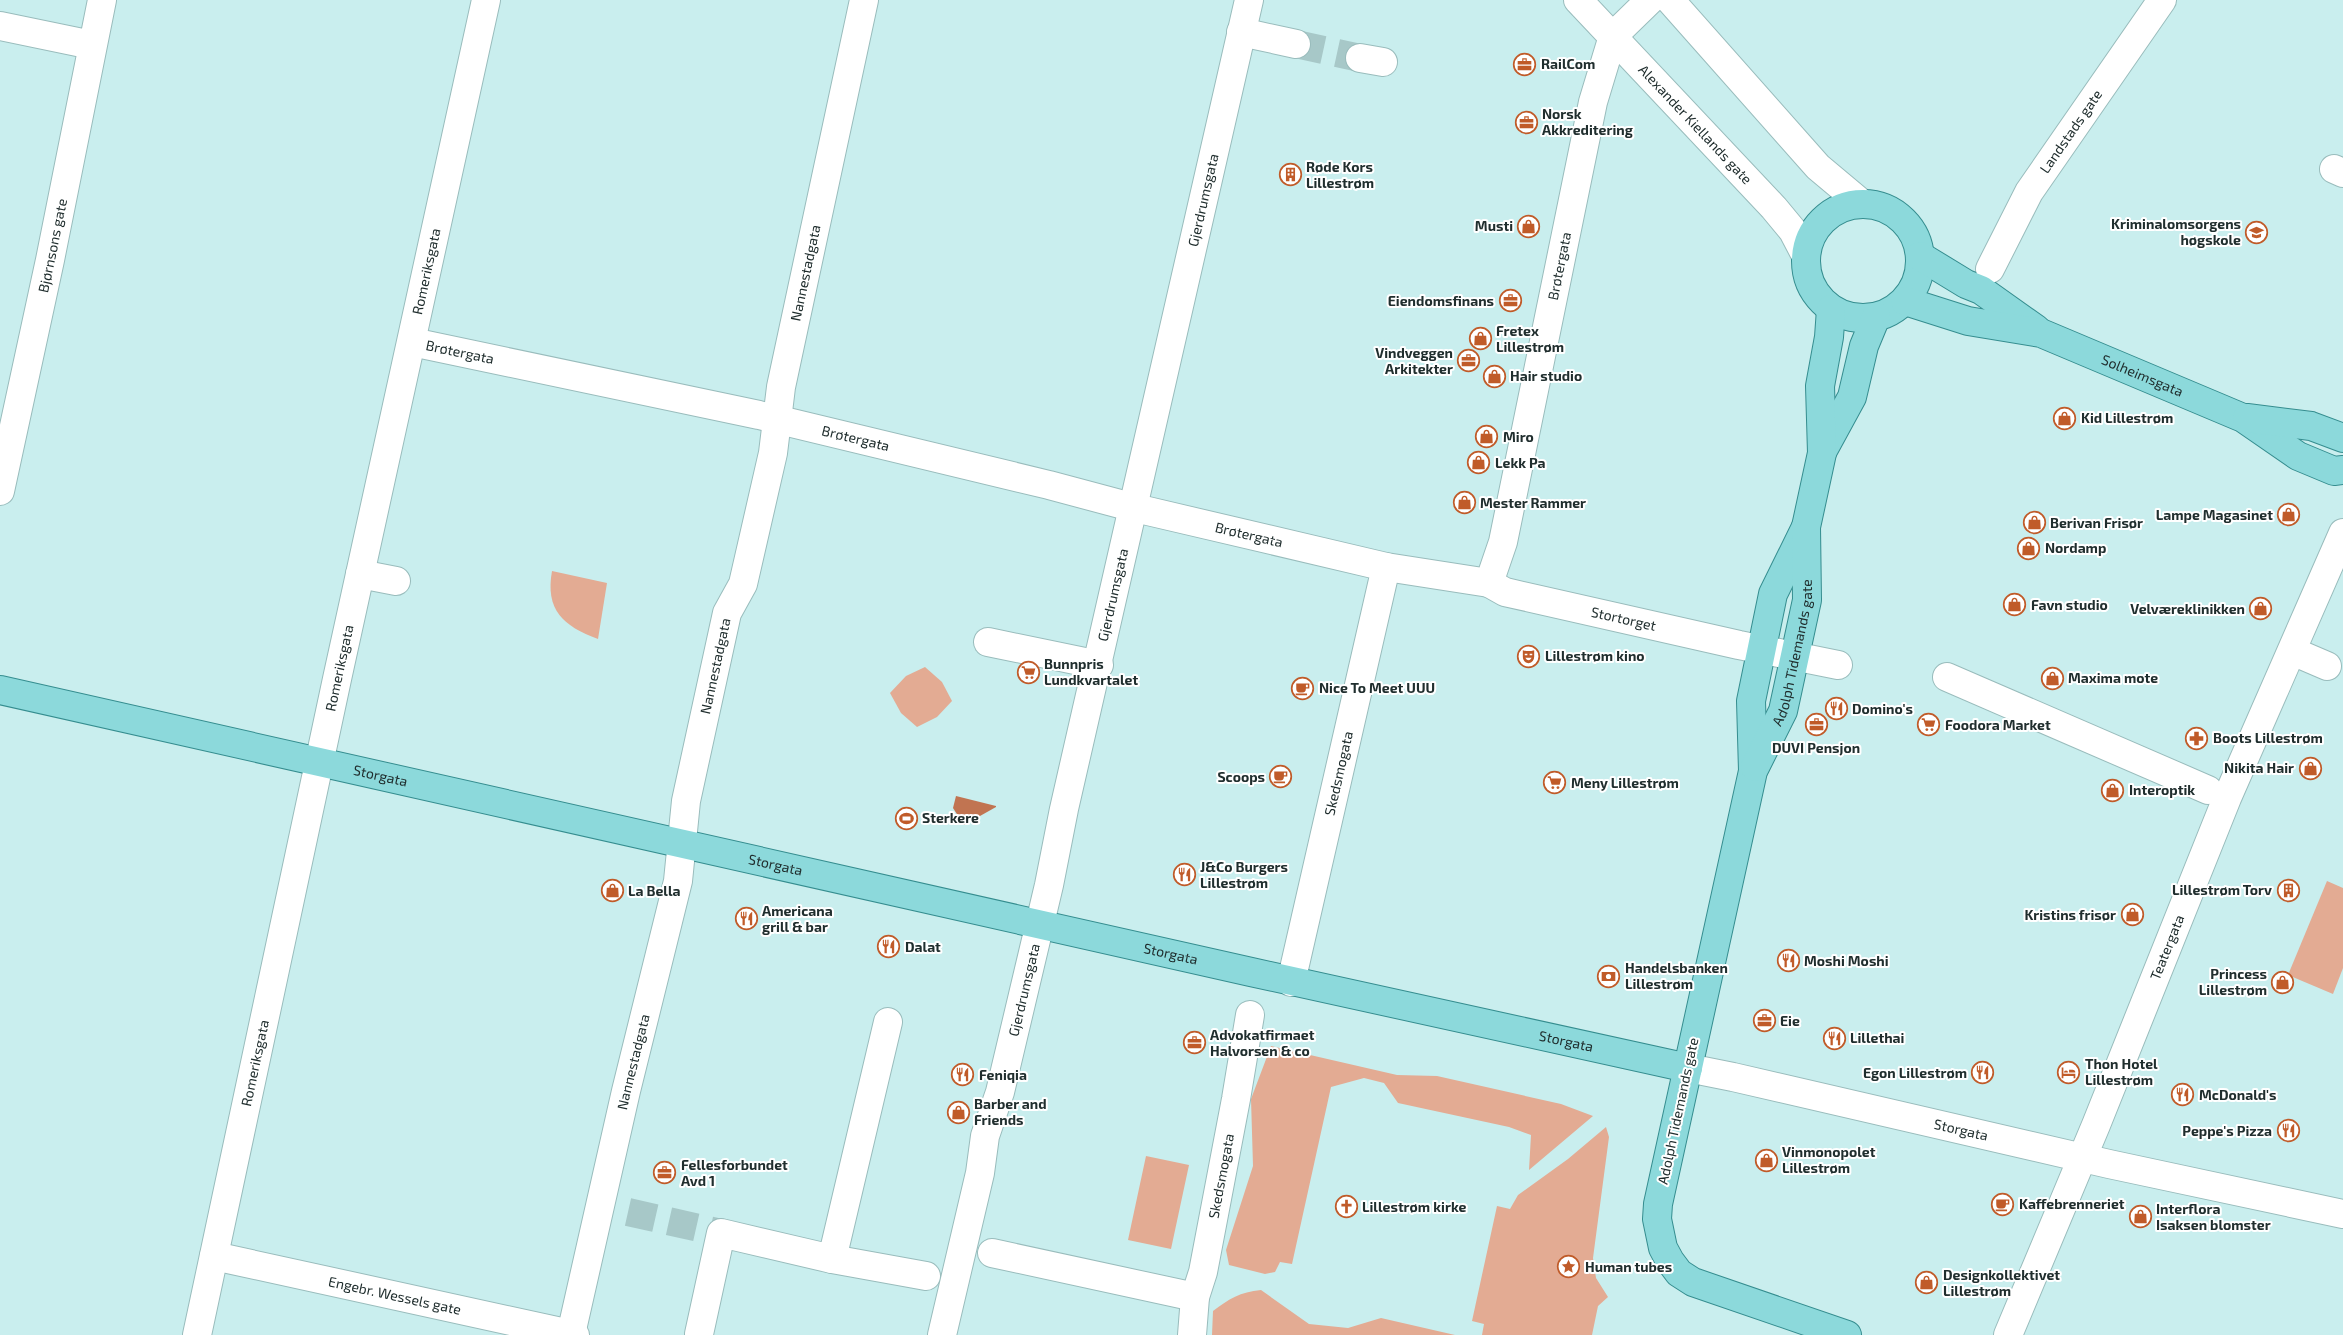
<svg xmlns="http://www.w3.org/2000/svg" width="2343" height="1335" viewBox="0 0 2343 1335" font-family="'Exo 2',sans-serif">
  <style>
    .green { fill: #e3ab93 }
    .water { fill: #c17451 }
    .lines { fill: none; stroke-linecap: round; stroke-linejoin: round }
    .minor-tunnel { stroke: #a7c8c8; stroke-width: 28; stroke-dasharray: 28 14; stroke-linecap: butt }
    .minor-casing { stroke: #99bcbc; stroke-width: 30 }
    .major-casing { stroke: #358d8f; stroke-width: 30 }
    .minor { stroke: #fff; stroke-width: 28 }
    .major { stroke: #8cd9db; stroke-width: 28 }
    .labels { text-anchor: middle; stroke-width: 4; stroke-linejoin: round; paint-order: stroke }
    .poi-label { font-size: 14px; font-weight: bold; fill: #202e2e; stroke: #fff; text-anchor: start }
    .street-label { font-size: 14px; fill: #202e2e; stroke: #fff }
  </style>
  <rect width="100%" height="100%" fill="#c9eeee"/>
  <!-- green -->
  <g class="green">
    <path d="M 552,571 L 607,583 L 598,639 C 563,626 545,610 552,571 Z"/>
    <path d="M 925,667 L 942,682 L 952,701 L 937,717 L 917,727 L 901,713 L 890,693 L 906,676 Z"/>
    <path d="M 2327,881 L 2343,888 L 2343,968 L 2333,994 L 2288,975 Z"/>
    <path d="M 1271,1046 L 1397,1075 L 1437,1076 L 1561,1104 L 1593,1116 L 1529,1170 L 1531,1135 L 1509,1127 L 1398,1103 L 1384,1083 L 1364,1078 L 1331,1087 L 1292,1264 L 1280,1262 L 1275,1272 L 1265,1274 L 1229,1265 L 1226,1250 L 1253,1166 L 1251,1099 Z"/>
    <path d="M 1606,1127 L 1609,1137 L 1593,1258 L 1596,1278 L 1608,1297 L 1598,1306 L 1592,1335 L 1482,1335 L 1484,1324 L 1472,1321 L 1497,1206 L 1510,1209 L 1518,1195 L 1568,1159 Z"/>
    <path d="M 1146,1156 L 1189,1165 L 1171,1249 L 1128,1240 Z"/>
    <path d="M 1261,1290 L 1309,1324 L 1348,1328 L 1381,1318 L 1455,1335 L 1212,1335 L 1213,1311 C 1229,1299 1240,1292 1261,1290 Z"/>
  </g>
  <!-- water -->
  <path class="water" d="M 956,796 L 996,806 L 996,807 L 964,825 L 953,808 Z"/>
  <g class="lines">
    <!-- minor-tunnel -->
    <g class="minor-tunnel">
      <path d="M 1296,44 L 1360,58"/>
      <path d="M 628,1212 L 721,1233"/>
    </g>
    <defs>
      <g id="minor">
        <path id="s1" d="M 1578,0 L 1774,208 L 1793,231 L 1805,254"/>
        <path d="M 1670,0 L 1818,167 L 1861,203"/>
        <path d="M 0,26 L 92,45"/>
        <path d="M 1241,32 L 1296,44"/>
        <path d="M 1360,58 L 1383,62"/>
        <path d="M 2334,169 L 2343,173"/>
        <path id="s2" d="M 1990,269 L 2029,192 L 2162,0"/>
        <path id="s3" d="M 412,342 L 759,415 L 1049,485 L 1135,508 L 1386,567 L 1489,583 L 1503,542 L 1593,102 L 1613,36 L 1650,0"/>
        <path id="s4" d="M 0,491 L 50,260 L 102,0"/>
        <path d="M 360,574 L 396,581"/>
        <path id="s5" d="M 1489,583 L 1505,592 L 1739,645 L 1838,665"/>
        <path d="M 988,642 L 1099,665"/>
        <path d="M 2292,651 L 2327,666"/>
        <path d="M 1947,677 L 2208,790"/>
        <path id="s6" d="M 1291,982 L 1386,567"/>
        <path id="s7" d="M 1688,1068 L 1733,1077 L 2109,1164 L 2343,1214"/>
        <path d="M 992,1253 L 1195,1297"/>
        <path id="s8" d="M 214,1256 L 575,1335"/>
        <path d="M 832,1259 L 926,1276"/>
        <path id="s9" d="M 571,1334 L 626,1091 L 678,881 L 686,801 L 727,613 L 743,584 L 773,453 L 781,387 L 864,0"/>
        <path d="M 699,1334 L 721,1233 L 832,1259 L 888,1022"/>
        <path id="s10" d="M 197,1335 L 337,679 L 486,0"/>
        <path id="s11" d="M 942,1335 L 980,1173 L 985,1136 L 1000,1092 L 1049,885 L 1064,809 L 1249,0"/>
        <path id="s12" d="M 1192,1335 L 1195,1297 L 1203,1272 L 1236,1099 L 1250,1015"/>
        <path id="s13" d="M 2008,1335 L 2096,1125 L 2227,798 L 2343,533"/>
      </g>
      <g id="major">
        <circle cx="1863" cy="261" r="57"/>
        <path d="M 1920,256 L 1966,284 L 1981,290 L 2036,329"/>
        <path id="s14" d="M 1905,301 L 1968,321 L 2041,333 L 2243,418 L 2298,456 L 2334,471 L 2343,470"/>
        <path d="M 2247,418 L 2311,426 L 2343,438"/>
        <path d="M 1822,452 L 1852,397 L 1864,346 L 1876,317"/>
        <path d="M 1806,527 L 1773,594 L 1751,701 L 1753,771 L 1658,1204 L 1657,1219 L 1663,1248 L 1670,1261 L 1679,1273 L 1693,1282 L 1847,1335"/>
        <path id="s15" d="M 0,690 L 1251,972 L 1688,1068"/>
        <path id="s16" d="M 1755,767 L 1783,711 L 1807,600 L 1806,527 L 1822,453 L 1820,386 L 1829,337 L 1831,309"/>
      </g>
    </defs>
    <!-- minor casing -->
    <use href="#minor" class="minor-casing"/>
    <!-- major casing -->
    <use href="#major" class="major-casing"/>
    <!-- minor -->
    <use href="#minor" class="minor"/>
    <!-- major -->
    <use href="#major" class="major"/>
  </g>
  <!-- icons -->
  <defs>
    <symbol id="office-ring" viewBox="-11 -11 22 22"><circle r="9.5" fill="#fff" stroke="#c05b29" stroke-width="1.5"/><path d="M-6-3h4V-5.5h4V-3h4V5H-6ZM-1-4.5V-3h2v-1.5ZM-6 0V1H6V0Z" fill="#c05b29"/></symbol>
    <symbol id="building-ring" viewBox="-11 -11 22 22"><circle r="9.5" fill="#fff" stroke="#c05b29" stroke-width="1.5"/><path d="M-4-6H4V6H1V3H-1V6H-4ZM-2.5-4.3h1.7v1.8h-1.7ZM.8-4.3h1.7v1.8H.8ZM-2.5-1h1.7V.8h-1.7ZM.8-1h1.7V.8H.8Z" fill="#c05b29"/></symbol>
    <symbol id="shop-ring" viewBox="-11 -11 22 22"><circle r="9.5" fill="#fff" stroke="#c05b29" stroke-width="1.5"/><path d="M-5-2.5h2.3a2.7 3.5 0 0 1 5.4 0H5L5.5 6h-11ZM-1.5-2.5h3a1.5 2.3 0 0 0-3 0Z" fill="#c05b29"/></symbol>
    <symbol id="university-ring" viewBox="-11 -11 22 22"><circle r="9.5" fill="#fff" stroke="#c05b29" stroke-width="1.5"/><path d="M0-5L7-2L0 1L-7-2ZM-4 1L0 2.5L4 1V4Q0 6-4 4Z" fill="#c05b29"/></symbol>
    <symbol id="theatre-ring" viewBox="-11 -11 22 22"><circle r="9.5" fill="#fff" stroke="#c05b29" stroke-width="1.5"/><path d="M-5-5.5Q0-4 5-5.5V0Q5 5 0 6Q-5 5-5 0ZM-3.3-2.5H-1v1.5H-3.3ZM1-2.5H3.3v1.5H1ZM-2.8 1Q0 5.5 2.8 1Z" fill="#c05b29"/></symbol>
    <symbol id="supermarket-ring" viewBox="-11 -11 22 22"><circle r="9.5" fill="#fff" stroke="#c05b29" stroke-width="1.5"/><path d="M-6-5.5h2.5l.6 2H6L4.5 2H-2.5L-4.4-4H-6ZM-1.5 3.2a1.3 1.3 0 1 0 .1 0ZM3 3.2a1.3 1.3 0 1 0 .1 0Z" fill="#c05b29"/></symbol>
    <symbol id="cafe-ring" viewBox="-11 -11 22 22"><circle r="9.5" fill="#fff" stroke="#c05b29" stroke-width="1.5"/><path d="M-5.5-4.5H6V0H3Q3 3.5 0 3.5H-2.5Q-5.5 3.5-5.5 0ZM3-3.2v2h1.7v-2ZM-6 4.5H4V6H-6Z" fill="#c05b29"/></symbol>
    <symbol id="restaurant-ring" viewBox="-11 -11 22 22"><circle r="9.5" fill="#fff" stroke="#c05b29" stroke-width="1.5"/><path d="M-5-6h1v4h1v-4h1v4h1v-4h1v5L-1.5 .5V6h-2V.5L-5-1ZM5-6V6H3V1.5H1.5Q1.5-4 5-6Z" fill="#c05b29"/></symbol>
    <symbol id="pharmacy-ring" viewBox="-11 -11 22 22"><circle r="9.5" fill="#fff" stroke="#c05b29" stroke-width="1.5"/><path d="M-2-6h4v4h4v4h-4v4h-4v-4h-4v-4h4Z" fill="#c05b29"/></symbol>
    <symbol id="stadium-ring" viewBox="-11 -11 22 22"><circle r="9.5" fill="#fff" stroke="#c05b29" stroke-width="1.5"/><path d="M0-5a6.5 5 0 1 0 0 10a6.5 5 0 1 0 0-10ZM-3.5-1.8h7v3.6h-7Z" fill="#c05b29"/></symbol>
    <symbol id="bank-ring" viewBox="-11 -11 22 22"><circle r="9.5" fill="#fff" stroke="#c05b29" stroke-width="1.5"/><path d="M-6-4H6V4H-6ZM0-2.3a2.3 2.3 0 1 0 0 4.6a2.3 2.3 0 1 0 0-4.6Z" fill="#c05b29"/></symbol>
    <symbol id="hotel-ring" viewBox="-11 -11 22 22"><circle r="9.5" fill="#fff" stroke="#c05b29" stroke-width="1.5"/><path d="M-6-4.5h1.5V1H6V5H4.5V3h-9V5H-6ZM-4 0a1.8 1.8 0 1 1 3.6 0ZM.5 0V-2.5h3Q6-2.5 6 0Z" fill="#c05b29"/></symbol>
    <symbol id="church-ring" viewBox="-11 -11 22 22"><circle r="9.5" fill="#fff" stroke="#c05b29" stroke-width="1.5"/><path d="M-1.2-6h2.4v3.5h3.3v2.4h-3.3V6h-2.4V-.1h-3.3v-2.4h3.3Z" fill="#c05b29"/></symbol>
    <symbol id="sight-ring" viewBox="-11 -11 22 22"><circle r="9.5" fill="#fff" stroke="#c05b29" stroke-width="1.5"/><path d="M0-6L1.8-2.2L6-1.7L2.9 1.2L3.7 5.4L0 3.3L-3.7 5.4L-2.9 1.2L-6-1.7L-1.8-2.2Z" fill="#c05b29"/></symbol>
  </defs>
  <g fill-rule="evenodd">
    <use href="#office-ring" x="1512" y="52" width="25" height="25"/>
    <use href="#office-ring" x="1514" y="110" width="25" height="25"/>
    <use href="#building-ring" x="1278" y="162" width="25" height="25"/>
    <use href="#shop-ring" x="1516" y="214" width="25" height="25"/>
    <use href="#university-ring" x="2244" y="220" width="25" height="25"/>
    <use href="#office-ring" x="1498" y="288" width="25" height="25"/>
    <use href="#shop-ring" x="1468" y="326" width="25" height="25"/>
    <use href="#office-ring" x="1456" y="348" width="25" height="25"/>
    <use href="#shop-ring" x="1482" y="364" width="25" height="25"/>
    <use href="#shop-ring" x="2052" y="406" width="25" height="25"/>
    <use href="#shop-ring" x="1474" y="424" width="25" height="25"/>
    <use href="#shop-ring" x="1466" y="450" width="25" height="25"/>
    <use href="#shop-ring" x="1452" y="490" width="25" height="25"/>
    <use href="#shop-ring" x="2276" y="502" width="25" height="25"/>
    <use href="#shop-ring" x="2022" y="510" width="25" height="25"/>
    <use href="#shop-ring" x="2016" y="536" width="25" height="25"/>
    <use href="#shop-ring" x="2002" y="592" width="25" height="25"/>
    <use href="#shop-ring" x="2248" y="596" width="25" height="25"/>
    <use href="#theatre-ring" x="1516" y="644" width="25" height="25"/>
    <use href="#supermarket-ring" x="1016" y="660" width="25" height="25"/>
    <use href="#shop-ring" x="2040" y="666" width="25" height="25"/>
    <use href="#cafe-ring" x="1290" y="676" width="25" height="25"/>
    <use href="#restaurant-ring" x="1824" y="696" width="25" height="25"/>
    <use href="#office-ring" x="1804" y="712" width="25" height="25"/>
    <use href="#supermarket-ring" x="1916" y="712" width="25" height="25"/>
    <use href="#pharmacy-ring" x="2184" y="726" width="25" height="25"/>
    <use href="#shop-ring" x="2298" y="756" width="25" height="25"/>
    <use href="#cafe-ring" x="1268" y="764" width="25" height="25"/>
    <use href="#supermarket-ring" x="1542" y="770" width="25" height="25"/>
    <use href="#shop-ring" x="2100" y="778" width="25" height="25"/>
    <use href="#stadium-ring" x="894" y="806" width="25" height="25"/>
    <use href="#restaurant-ring" x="1172" y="862" width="25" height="25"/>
    <use href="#building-ring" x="2276" y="878" width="25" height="25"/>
    <use href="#shop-ring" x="600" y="878" width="25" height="25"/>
    <use href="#shop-ring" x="2120" y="902" width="25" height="25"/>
    <use href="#restaurant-ring" x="734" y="906" width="25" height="25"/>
    <use href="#restaurant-ring" x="876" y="934" width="25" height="25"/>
    <use href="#restaurant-ring" x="1776" y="948" width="25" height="25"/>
    <use href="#bank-ring" x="1596" y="964" width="25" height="25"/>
    <use href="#shop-ring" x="2270" y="970" width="25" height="25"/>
    <use href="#office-ring" x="1752" y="1008" width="25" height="25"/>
    <use href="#restaurant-ring" x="1822" y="1026" width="25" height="25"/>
    <use href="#office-ring" x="1182" y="1030" width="25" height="25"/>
    <use href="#hotel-ring" x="2056" y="1060" width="25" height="25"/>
    <use href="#restaurant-ring" x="1970" y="1060" width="25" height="25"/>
    <use href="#restaurant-ring" x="950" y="1062" width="25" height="25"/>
    <use href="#restaurant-ring" x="2170" y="1082" width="25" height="25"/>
    <use href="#shop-ring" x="946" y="1100" width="25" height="25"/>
    <use href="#restaurant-ring" x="2276" y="1118" width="25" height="25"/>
    <use href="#shop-ring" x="1754" y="1148" width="25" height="25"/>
    <use href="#office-ring" x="652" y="1160" width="25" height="25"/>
    <use href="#cafe-ring" x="1990" y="1192" width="25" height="25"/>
    <use href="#church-ring" x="1334" y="1194" width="25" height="25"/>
    <use href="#shop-ring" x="2128" y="1204" width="25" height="25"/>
    <use href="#sight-ring" x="1556" y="1254" width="25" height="25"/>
    <use href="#shop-ring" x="1914" y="1270" width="25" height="25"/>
  </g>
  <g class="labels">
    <!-- poi labels -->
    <g class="poi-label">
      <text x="1541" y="69">RailCom</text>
      <text x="1542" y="119">Norsk<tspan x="1542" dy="16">Akkreditering</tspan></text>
      <text x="1306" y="172">Røde Kors<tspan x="1306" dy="16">Lillestrøm</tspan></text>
      <text x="2241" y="229" text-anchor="end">Kriminalomsorgens<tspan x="2241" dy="16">høgskole</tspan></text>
      <text x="1513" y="231" text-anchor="end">Musti</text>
      <text x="1494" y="306" text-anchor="end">Eiendomsfinans</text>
      <text x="1496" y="336">Fretex<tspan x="1496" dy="16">Lillestrøm</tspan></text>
      <text x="1453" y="358" text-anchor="end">Vindveggen<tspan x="1453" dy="16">Arkitekter</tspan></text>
      <text x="1510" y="381">Hair studio</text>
      <text x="2081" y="423">Kid Lillestrøm</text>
      <text x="1503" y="442">Miro</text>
      <text x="1495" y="468">Lekk Pa</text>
      <text x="1480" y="508">Mester Rammer</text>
      <text x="2273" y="520" text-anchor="end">Lampe Magasinet</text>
      <text x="2050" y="528">Berivan Frisør</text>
      <text x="2045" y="553">Nordamp</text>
      <text x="2031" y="610">Favn studio</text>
      <text x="2245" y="614" text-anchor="end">Velværeklinikken</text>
      <text x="1545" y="661">Lillestrøm kino</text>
      <text x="1044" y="669">Bunnpris<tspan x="1044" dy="16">Lundkvartalet</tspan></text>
      <text x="2068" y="683">Maxima mote</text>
      <text x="1319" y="693">Nice To Meet UUU</text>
      <text x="1852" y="714">Domino's</text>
      <text x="1945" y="730">Foodora Market</text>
      <text x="2213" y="743">Boots Lillestrøm</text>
      <text x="1816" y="753" text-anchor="middle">DUVI Pensjon</text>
      <text x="2294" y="773" text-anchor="end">Nikita Hair</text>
      <text x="1265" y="782" text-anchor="end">Scoops</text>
      <text x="1571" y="788">Meny Lillestrøm</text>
      <text x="2129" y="795">Interoptik</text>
      <text x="922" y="823">Sterkere</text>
      <text x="1200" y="872">J&amp;Co Burgers<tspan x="1200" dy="16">Lillestrøm</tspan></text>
      <text x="2272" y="895" text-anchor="end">Lillestrøm Torv</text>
      <text x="628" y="896">La Bella</text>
      <text x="762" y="916">Americana<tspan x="762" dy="16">grill &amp; bar</tspan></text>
      <text x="2116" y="920" text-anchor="end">Kristins frisør</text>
      <text x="905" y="952">Dalat</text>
      <text x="1804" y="966">Moshi Moshi</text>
      <text x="1625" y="973">Handelsbanken<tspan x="1625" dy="16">Lillestrøm</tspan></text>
      <text x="2267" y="979" text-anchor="end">Princess<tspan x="2267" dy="16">Lillestrøm</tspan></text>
      <text x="1780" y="1026">Eie</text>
      <text x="1210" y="1040">Advokatfirmaet<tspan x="1210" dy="16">Halvorsen &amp; co</tspan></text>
      <text x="1850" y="1043">Lillethai</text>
      <text x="2085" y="1069">Thon Hotel<tspan x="2085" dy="16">Lillestrøm</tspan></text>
      <text x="1967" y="1078" text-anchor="end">Egon Lillestrøm</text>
      <text x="979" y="1080">Feniqia</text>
      <text x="2199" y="1100">McDonald's</text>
      <text x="974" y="1109">Barber and<tspan x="974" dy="16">Friends</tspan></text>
      <text x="2272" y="1136" text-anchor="end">Peppe's Pizza</text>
      <text x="1782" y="1157">Vinmonopolet<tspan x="1782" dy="16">Lillestrøm</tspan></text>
      <text x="681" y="1170">Fellesforbundet<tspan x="681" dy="16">Avd 1</tspan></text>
      <text x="2019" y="1209">Kaffebrenneriet</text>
      <text x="1362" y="1212">Lillestrøm kirke</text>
      <text x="2156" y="1214">Interflora<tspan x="2156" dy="16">Isaksen blomster</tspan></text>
      <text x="1585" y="1272">Human tubes</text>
      <text x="1943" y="1280">Designkollektivet<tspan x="1943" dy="16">Lillestrøm</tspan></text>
    </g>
    <!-- street labels -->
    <g class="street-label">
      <text dy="5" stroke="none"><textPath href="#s1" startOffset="171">Alexander Kiellands gate</textPath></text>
      <text dy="5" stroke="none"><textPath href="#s2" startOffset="160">Landstads gate</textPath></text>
      <text dy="5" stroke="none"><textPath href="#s11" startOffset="1165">Gjerdrumsgata</textPath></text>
      <text dy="5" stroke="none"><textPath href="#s4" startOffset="251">Bjørnsons gate</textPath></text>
      <text dy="5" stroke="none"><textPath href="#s3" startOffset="1429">Brøtergata</textPath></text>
      <text dy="5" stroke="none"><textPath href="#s10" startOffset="1088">Romeriksgata</textPath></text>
      <text dy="5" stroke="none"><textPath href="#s9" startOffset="1089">Nannestadgata</textPath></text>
      <text dy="5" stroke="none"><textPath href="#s3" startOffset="49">Brøtergata</textPath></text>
      <text dy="5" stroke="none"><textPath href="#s14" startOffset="250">Solheimsgata</textPath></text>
      <text dy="5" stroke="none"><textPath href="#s3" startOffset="454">Brøtergata</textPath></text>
      <text dy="5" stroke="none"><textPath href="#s3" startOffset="859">Brøtergata</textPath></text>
      <text dy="5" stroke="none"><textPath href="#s11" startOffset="760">Gjerdrumsgata</textPath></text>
      <text dy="5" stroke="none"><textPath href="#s5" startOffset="140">Stortorget</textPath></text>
      <text dy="5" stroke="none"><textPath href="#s16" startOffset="122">Adolph Tidemands gate</textPath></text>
      <text dy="5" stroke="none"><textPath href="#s9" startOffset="684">Nannestadgata</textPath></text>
      <text dy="5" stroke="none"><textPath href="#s10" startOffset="682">Romeriksgata</textPath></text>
      <text dy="5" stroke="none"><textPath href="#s6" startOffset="214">Skedsmogata</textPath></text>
      <text dy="5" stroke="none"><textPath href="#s15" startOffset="390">Storgata</textPath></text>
      <text dy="5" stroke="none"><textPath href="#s15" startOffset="795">Storgata</textPath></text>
      <text dy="5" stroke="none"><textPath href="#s13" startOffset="419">Teatergata</textPath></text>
      <text dy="5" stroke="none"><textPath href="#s15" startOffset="1200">Storgata</textPath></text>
      <text dy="5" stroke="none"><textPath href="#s11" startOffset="355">Gjerdrumsgata</textPath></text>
      <text dy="5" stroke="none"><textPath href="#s15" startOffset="1605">Storgata</textPath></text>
      <text dy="5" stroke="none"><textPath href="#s9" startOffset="279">Nannestadgata</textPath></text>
      <text dy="5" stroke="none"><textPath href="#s10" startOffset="278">Romeriksgata</textPath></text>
      <text transform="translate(1678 1111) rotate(-78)" y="5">Adolph Tidemands gate</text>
      <text dy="5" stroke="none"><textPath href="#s7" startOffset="280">Storgata</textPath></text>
      <text dy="5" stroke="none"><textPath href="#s12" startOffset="162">Skedsmogata</textPath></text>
      <text dy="5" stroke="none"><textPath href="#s8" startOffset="185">Engebr. Wessels gate</textPath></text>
    </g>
  </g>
</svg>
